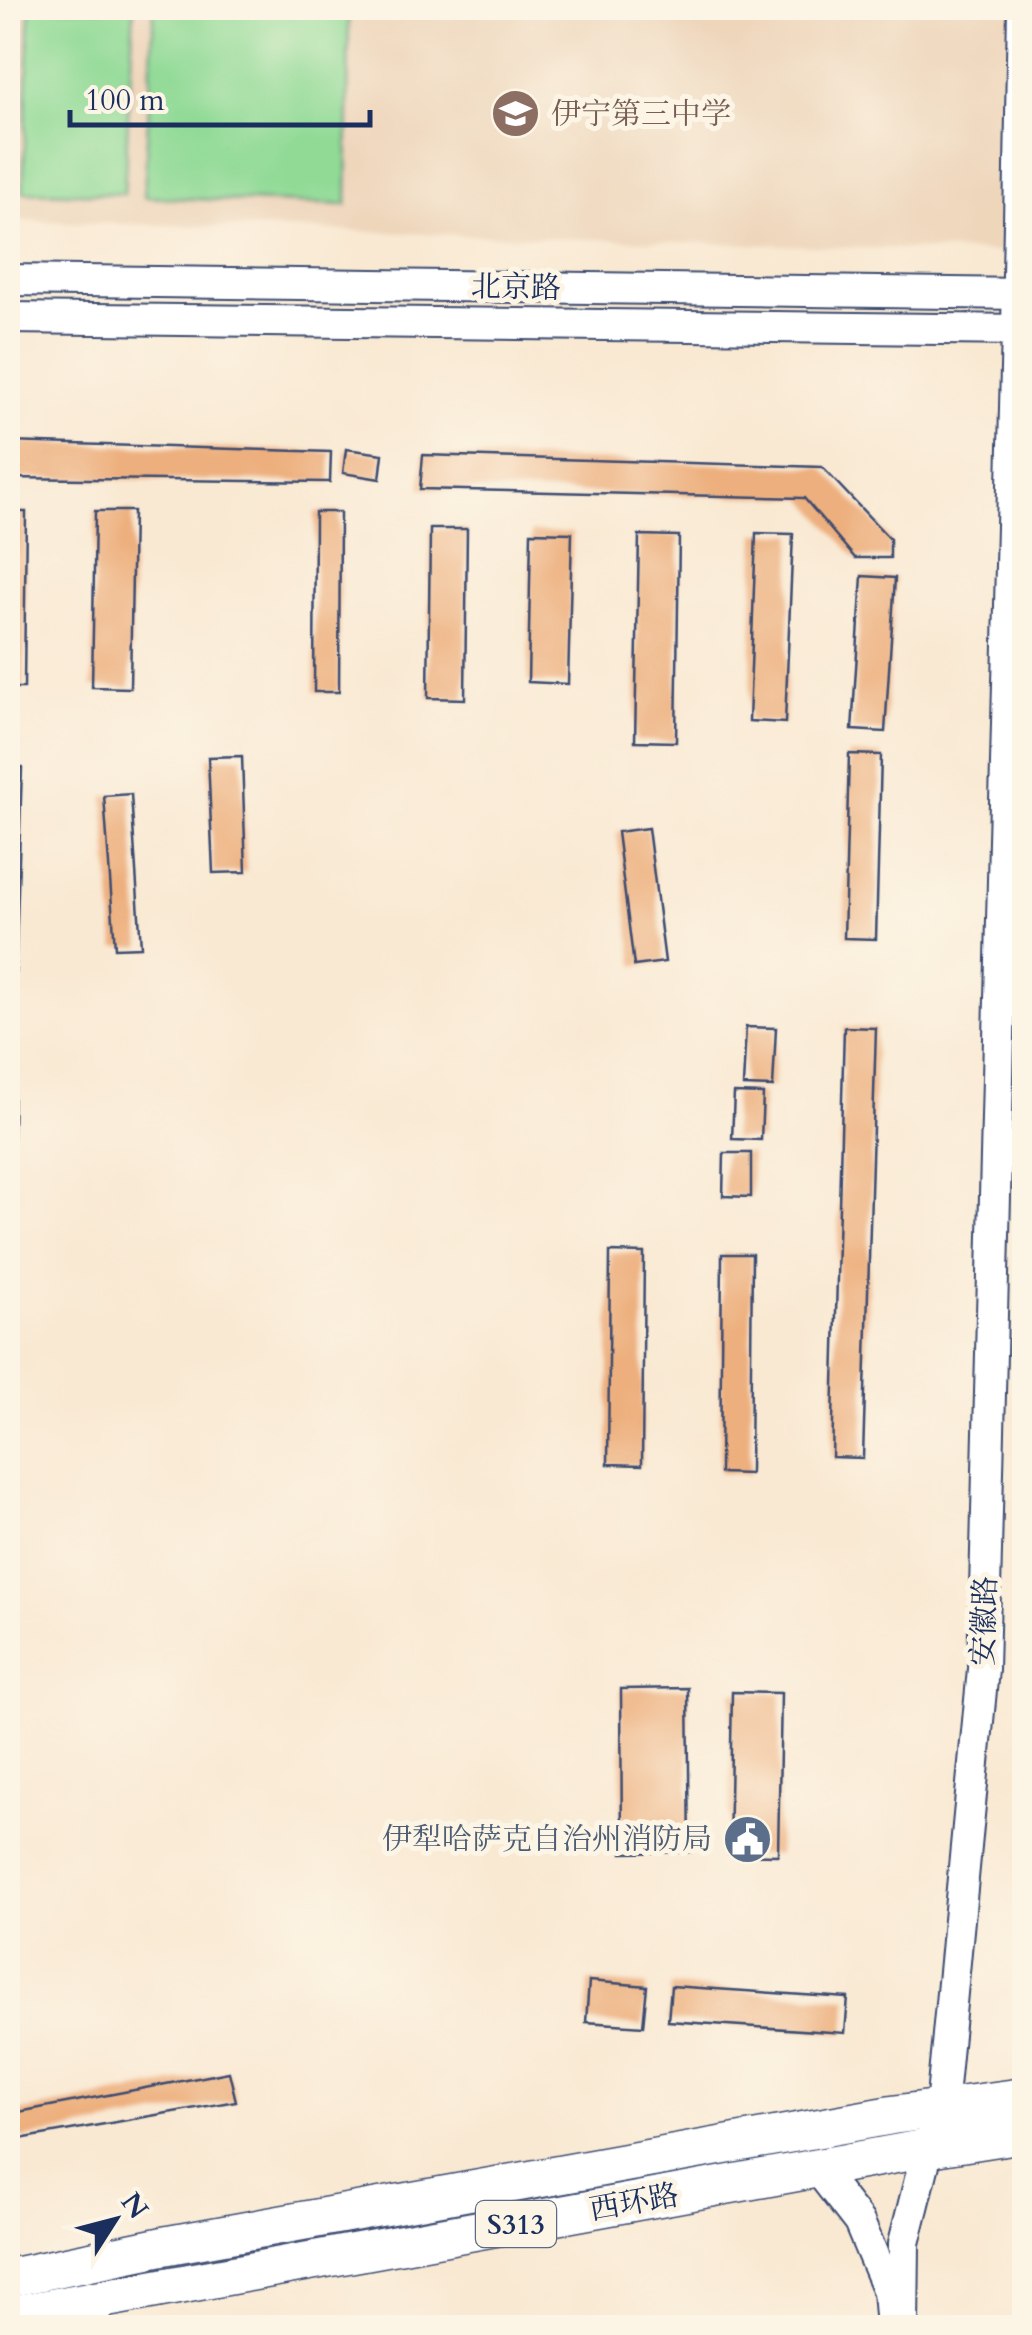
<svg xmlns="http://www.w3.org/2000/svg" width="1032" height="2335" viewBox="0 0 1032 2335" font-family="Cardo,'Noto Serif SC',serif">
  <style>
    .built { fill: #eed6bb }
    .green { fill: #91da96; stroke: #56847a; stroke-width: 2.5 }
    .building { fill: #edaf7d }
    .lines { fill: none; stroke-linecap: round; stroke-linejoin: round }
    .minor-casing { stroke: #3c4b70; stroke-width: 34 }
    .major-casing { stroke: #3c4b70; stroke-width: 41 }
    .minor { stroke: #fff; stroke-width: 30 }
    .major { stroke: #fff; stroke-width: 38 }
    .labels { text-anchor: middle; stroke-width: 10; stroke-linejoin: round; paint-order: stroke }
    .shield { fill: #fcf5e5; stroke: #5e6a86; stroke-width: 2.5 }
    .shield-label { font-size: 28px; font-weight: bold; fill: #1b2f5e }
    .education-label { font-size: 30px; fill: #785e54; stroke: #fcf5e5; text-anchor: start }
    .street-label { font-size: 30px; fill: #1b2f5e; stroke: #fcf5e5 }
    .service-label { font-size: 30px; fill: #4e5e75; stroke: #fcf5e5; text-anchor: end }
  </style>
  <rect width="100%" height="100%" fill="#fcf5e5"/>
  <filter id="ink" filterUnits="userSpaceOnUse"><feTurbulence type="fractalNoise" baseFrequency=".01" numOctaves="2"/><feDisplacementMap in="SourceGraphic" scale="20" xChannelSelector="R" yChannelSelector="G"/><feConvolveMatrix kernelMatrix="1 2 1 2 8 2 1 2 1" color-interpolation-filters="sRGB"/></filter>
  <filter id="wash" filterUnits="userSpaceOnUse"><feTurbulence type="fractalNoise" baseFrequency=".0048" numOctaves="4" result="noise"/><feDisplacementMap in="SourceGraphic" scale="40" xChannelSelector="R" yChannelSelector="G"/><feGaussianBlur stdDeviation="2.25" result="paint"/><feColorMatrix in="noise" values="0 0 0 0 0 0 0 0 0 0 0 0 0 0 0 0 0 1.4 0 .05"/><feComposite in="paint" operator="in"/></filter>
  <g filter="url(#wash)">
    <rect width="100%" height="100%" fill="#f9e9d3"/>
    <!-- built -->
    <path class="built" d="M 8,8 L 1024,8 L 1024,253 L 8,220 Z"/>
    <!-- green -->
    <g class="green">
      <path d="M 30,8 L 134,8 L 124,194 L 23,192 Z"/>
      <path d="M 154,8 L 349,8 L 347,205 L 144,197 Z"/>
    </g>
    <g id="blocks">
      <!-- building -->
      <g class="building">
        <path d="M 8,442 L 331,452 L 330,482 L 8,478 Z"/>
        <path d="M 346,449 L 383,454 L 380,479 L 343,473 Z"/>
        <path d="M 423,455 L 822,467 L 890,539 L 890,558 L 855,558 L 804,498 L 420,489 Z"/>
        <path d="M 95,511 L 133,511 L 130,688 L 92,687 Z"/>
        <path d="M 8,512 L 26,512 L 24,688 L 8,688 Z"/>
        <path d="M 315,512 L 340,512 L 339,692 L 314,692 Z"/>
        <path d="M 430,529 L 467,529 L 465,699 L 428,698 Z"/>
        <path d="M 531,532 L 572,533 L 568,684 L 528,682 Z"/>
        <path d="M 756,533 L 793,534 L 785,723 L 749,721 Z"/>
        <path d="M 639,535 L 679,536 L 676,742 L 635,741 Z"/>
        <path d="M 862,576 L 895,578 L 885,732 L 852,730 Z"/>
        <path d="M 849,754 L 881,755 L 876,939 L 844,938 Z"/>
        <path d="M 242,756 L 246,872 L 213,873 L 208,757 Z"/>
        <path d="M 8,766 L 22,767 L 15,983 L 8,982 Z"/>
        <path d="M 131,794 L 141,947 L 115,948 L 104,796 Z"/>
        <path d="M 648,828 L 665,962 L 634,966 L 617,832 Z"/>
        <path d="M 746,1027 L 776,1028 L 773,1087 L 743,1086 Z"/>
        <path d="M 844,1027 L 876,1028 L 863,1458 L 832,1457 Z"/>
        <path d="M 8,1084 L 14,1084 L 11,1229 L 8,1229 Z"/>
        <path d="M 734,1093 L 763,1094 L 761,1140 L 732,1139 Z"/>
        <path d="M 724,1153 L 751,1153 L 751,1197 L 723,1196 Z"/>
        <path d="M 610,1252 L 644,1253 L 642,1465 L 608,1464 Z"/>
        <path d="M 722,1254 L 752,1254 L 750,1474 L 720,1473 Z"/>
        <path d="M 688,1688 L 690,1852 L 622,1853 L 621,1689 Z"/>
        <path d="M 732,1692 L 781,1693 L 778,1855 L 729,1854 Z"/>
        <path d="M 589,1981 L 647,1986 L 643,2026 L 586,2022 Z"/>
        <path d="M 671,1986 L 848,1998 L 845,2033 L 668,2021 Z"/>
        <path d="M 229,2072 L 236,2101 L 8,2141 L 8,2114 Z"/>
      </g>
    </g>
  </g>
  <g filter="url(#ink)">
    <use href="#blocks" fill-opacity="0" stroke="#3c4b70" stroke-width="2.5"/>
    <g class="lines">
      <defs>
        <g id="minor">
          <path d="M 8,280 L 1024,294"/>
          <path d="M 8,318 L 1024,330"/>
          <path d="M 818,2169 L 859,2222 L 888,2291 L 890,2316"/>
          <path d="M 92,2301 L 96,2328"/>
          <path d="M 903,2328 L 904,2243 L 928,2148 L 941,2108 L 983,1669 L 1017,329 L 1023,8"/>
        </g>
        <g id="major">
          <path d="M 8,2278 L 163,2246 L 892,2115 L 1024,2097"/>
          <path d="M 8,2316 L 928,2148 L 1024,2133"/>
        </g>
      </defs>
      <!-- minor casing -->
      <use href="#minor" class="minor-casing"/>
      <!-- major casing -->
      <use href="#major" class="major-casing"/>
      <!-- minor -->
      <use href="#minor" class="minor"/>
      <!-- major -->
      <use href="#major" class="major"/>
    </g>
  </g>
  <!-- icons -->
  <defs>
    <symbol id="school-disc" viewBox="-11 -11 22 22"><circle r="9.5" fill="#8d6e63" stroke="#fcf5e5"/><path d="M0-5L7-2L0 1L-7-2ZM-4 1L0 2.5L4 1V4Q0 6-4 4Z" fill="#fff"/></symbol>
    <symbol id="civic-disc" viewBox="-11 -11 22 22"><circle r="9.5" fill="#5c6f8a" stroke="#fcf5e5"/><path d="M-.6-6.5H3V-4.5H.6V-3L4-1V1h2V6H-6V1h2V-1L-.6-3ZM-1.2 2.5V6h2.4V2.5Z" fill="#fff"/></symbol>
  </defs>
  <g fill-rule="evenodd">
    <use href="#school-disc" x="488" y="86" width="55" height="55"/>
    <use href="#civic-disc" x="720" y="1812" width="55" height="55"/>
  </g>
  <g class="labels">
    <!-- shield labels -->
    <rect class="shield" x="476" y="2201" width="80" height="46" rx="8"/>
    <g class="shield-label">
      <text x="516" y="2234">S313</text>
    </g>
    <!-- education labels -->
    <g class="education-label">
      <text x="551" y="124">伊宁第三中学</text>
    </g>
    <!-- street labels -->
    <g class="street-label">
      <text transform="translate(516 287) rotate(1)" y="10">北京路</text>
      <text transform="translate(984 1621) rotate(-88)" y="10">安徽路</text>
      <text transform="translate(634 2202) rotate(-10)" y="10">西环路</text>
    </g>
    <!-- service labels -->
    <g class="service-label">
      <text x="712" y="1849">伊犁哈萨克自治州消防局</text>
    </g>
  </g>
  <!-- margin -->
  <rect width="1032" height="2335" fill="none" stroke="#fcf5e5" stroke-width="40"/>
  <!-- north arrow -->
  <g transform="translate(115 2220) rotate(54)" stroke="#fcf5e5" stroke-width="8" paint-order="stroke">
  <path d="M0-8L18 38L0 25L-18 38Z" fill="#1b2f5e"/>
  <text y="-15" font-size="28" font-weight="bold" text-anchor="middle" fill="#1b2f5e">N</text>
  </g>
  <!-- scale -->
  <path d="M70 110v15h300v-15" fill="none" stroke="#1b2f5e" stroke-width="5"/>
  <text x="85" y="110" font-size="30" fill="#1b2f5e" stroke="#fcf5e5" stroke-width="8" paint-order="stroke">100 m</text>
</svg>
